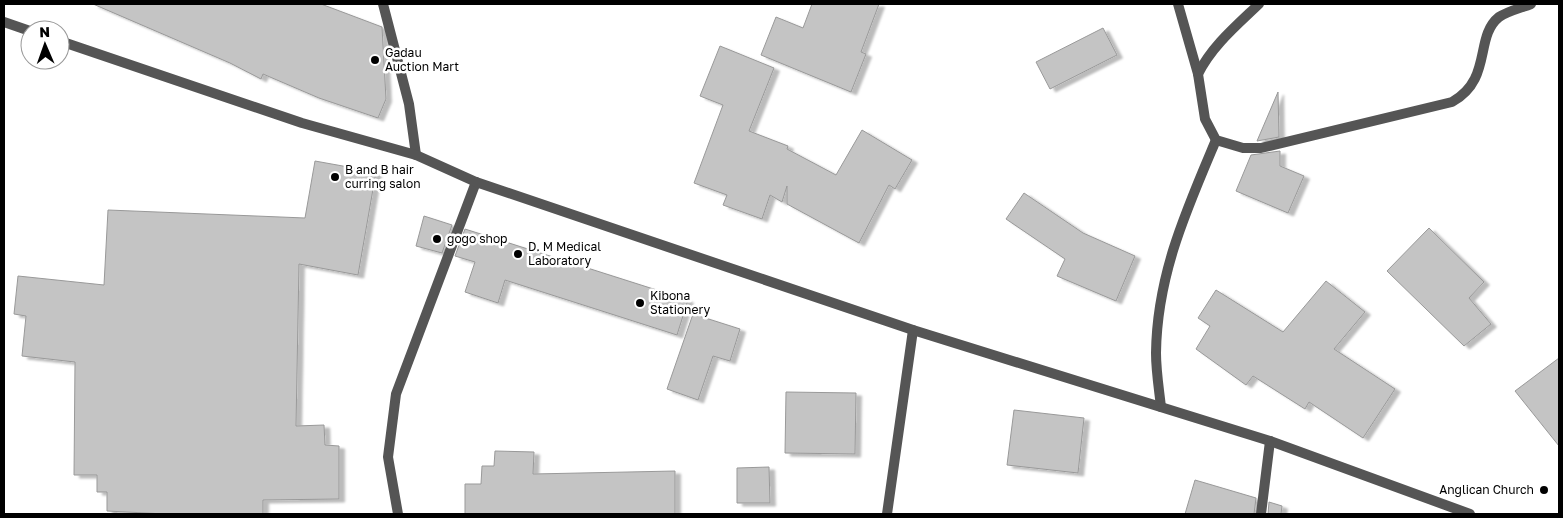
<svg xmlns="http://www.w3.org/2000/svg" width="1563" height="518" viewBox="0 0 1563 518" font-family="'Golos Text',sans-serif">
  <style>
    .building { fill: #c4c4c4; stroke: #999; filter: url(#shadow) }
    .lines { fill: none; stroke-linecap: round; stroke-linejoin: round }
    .service { stroke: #555; stroke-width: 10 }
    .minor { stroke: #555; stroke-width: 10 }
    .tertiary { stroke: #555; stroke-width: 10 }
    .poi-dot { fill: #000; stroke: #fff; stroke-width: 2 }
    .labels { text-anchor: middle; stroke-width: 5; stroke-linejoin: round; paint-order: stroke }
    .poi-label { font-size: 12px; fill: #000; stroke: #fff; text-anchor: start }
  </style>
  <defs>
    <filter id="shadow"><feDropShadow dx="5.5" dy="3" stdDeviation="1" flood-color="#0004"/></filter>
  </defs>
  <rect width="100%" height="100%" fill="#fff"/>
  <!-- building -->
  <g class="building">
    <path d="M 93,4 L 321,4 L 382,27 L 386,99 L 378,118 L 319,98 L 263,74 L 261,79 L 230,63 Z"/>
    <path d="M 812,4 L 879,4 L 861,52 L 866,54 L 851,92 L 761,55 L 776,17 L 803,28 Z"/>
    <path d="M 1103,28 L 1117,55 L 1050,89 L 1036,62 Z"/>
    <path d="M 720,46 L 774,68 L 749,131 L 788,146 L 787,149 L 836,175 L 862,130 L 912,160 L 895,189 L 889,185 L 859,243 L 787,204 L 787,186 L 782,202 L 770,195 L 762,219 L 723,205 L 727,195 L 694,183 L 723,105 L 700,96 Z"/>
    <path d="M 1278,92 L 1279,137 L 1257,141 Z"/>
    <path d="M 1280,151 L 1280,166 L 1304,176 L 1288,213 L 1236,191 L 1251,155 Z"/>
    <path d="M 315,161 L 376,172 L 358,275 L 299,264 L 296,426 L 324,425 L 325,445 L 339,446 L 339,499 L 263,500 L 263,514 L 165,514 L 107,511 L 107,492 L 97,492 L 97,475 L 74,475 L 75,362 L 22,356 L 26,316 L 14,314 L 18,276 L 104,285 L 108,210 L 305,218 Z"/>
    <path d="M 1024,193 L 1083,233 L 1135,256 L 1116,301 L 1057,276 L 1065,259 L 1006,219 Z"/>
    <path d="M 424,216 L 452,225 L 442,253 L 416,246 Z"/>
    <path d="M 1429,228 L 1484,282 L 1469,298 L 1491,324 L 1464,346 L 1387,271 Z"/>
    <path d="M 465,229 L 688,300 L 677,335 L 505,280 L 498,303 L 465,292 L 475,262 L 455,256 Z"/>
    <path d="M 1326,281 L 1365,312 L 1334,349 L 1395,389 L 1363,438 L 1309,402 L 1305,409 L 1253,376 L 1246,385 L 1196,349 L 1210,326 L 1198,318 L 1216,290 L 1283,332 Z"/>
    <path d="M 693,314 L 740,329 L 730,361 L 713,356 L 698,400 L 667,389 Z"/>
    <path d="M 1559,358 L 1559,446 L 1515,391 Z"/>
    <path d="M 786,392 L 856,393 L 855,454 L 785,453 Z"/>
    <path d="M 1014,410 L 1084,418 L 1078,473 L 1007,465 Z"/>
    <path d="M 495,451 L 534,452 L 533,474 L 675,471 L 675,514 L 465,514 L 465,484 L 481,484 L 482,466 L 494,466 Z"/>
    <path d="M 769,467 L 770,503 L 737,503 L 737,468 Z"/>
    <path d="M 1195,480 L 1256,498 L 1254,514 L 1185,514 Z"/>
    <path d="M 1269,502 L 1282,506 L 1281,514 L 1268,514 Z"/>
  </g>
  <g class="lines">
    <!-- service -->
    <path class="service" d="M 398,514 L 388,457 L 396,394 L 476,182"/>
    <!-- minor -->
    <g class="minor">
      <path d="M 383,4 L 409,104 L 416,155"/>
      <path d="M 1178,4 L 1198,74 L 1205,119 L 1216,140 L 1243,148 L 1261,148 L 1452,102 C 1493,79 1474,37 1499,17 C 1508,11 1521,8 1531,4"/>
      <path d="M 1198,74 C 1212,46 1236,26 1259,4"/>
      <path d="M 1161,407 C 1159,389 1156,371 1156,353 C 1157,275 1186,211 1216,140"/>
      <path d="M 887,514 L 913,330"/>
      <path d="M 1261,514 L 1270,441"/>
    </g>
    <!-- tertiary -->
    <g class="tertiary">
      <path d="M 4,22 L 30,31"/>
      <path d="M 60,41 L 302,123 L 416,155 L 476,182 L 913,330 L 1270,441 L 1470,514"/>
    </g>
  </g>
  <!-- markers -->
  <g class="poi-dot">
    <circle cx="375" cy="60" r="5"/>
    <circle cx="335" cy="177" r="5"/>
    <circle cx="437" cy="239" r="5"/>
    <circle cx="518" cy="254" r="5"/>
    <circle cx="640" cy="303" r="5"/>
    <circle cx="1544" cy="490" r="5"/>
  </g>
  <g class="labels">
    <!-- poi labels -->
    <g class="poi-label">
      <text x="385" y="57">Gadau<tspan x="385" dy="14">Auction Mart</tspan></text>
      <text x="345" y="174">B and B hair<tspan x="345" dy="14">curring salon</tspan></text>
      <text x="447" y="243">gogo shop</text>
      <text x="528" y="251">D. M Medical<tspan x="528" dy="14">Laboratory</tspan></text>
      <text x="650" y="300">Kibona<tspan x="650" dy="14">Stationery</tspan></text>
      <text x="1534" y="494" text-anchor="end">Anglican Church</text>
    </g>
  </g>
  <!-- border -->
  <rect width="1563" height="518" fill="none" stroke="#000000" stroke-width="10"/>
  <!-- north arrow -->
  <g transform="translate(45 45) rotate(358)"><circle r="24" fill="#ffffff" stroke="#999999"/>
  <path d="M0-4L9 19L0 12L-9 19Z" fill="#000000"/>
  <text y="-8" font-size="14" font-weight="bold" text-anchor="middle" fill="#000000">N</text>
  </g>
</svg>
